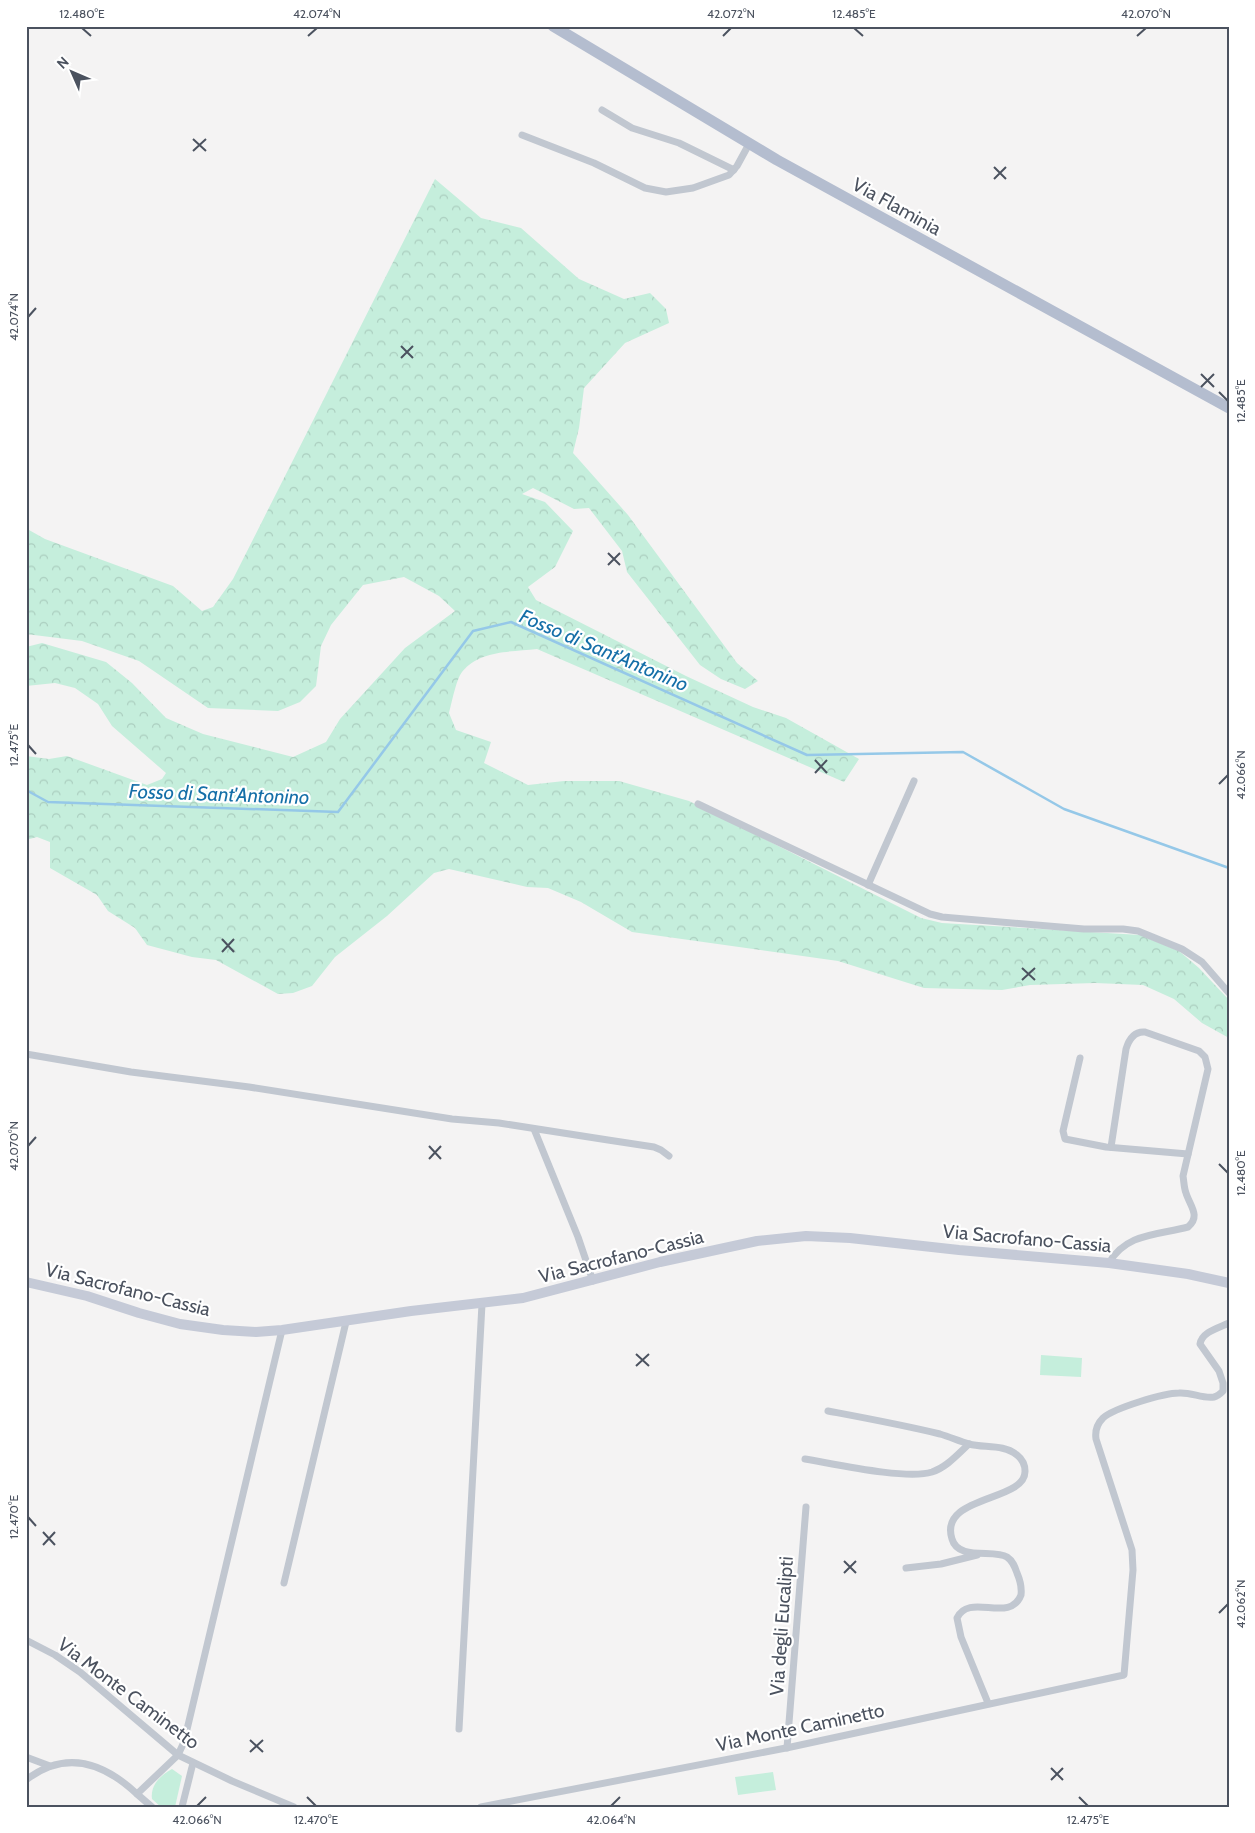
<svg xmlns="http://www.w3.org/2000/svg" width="1255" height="1833" viewBox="0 0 1255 1833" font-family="Cabin,sans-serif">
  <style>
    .grass { fill: #c5eedc }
    .forest { fill: url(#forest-crowns) }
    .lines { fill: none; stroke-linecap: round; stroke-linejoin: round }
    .stream { stroke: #95c8e8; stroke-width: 2.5 }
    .street { stroke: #c1c7d0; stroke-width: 7 }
    .secondary { stroke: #c5cad7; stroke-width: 10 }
    .primary { stroke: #b4bdcf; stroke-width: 11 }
    .ticks { fill: none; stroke: #4b525f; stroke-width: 2 }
    .labels { text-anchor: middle; stroke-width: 4.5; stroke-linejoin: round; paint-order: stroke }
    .street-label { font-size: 19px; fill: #4b525f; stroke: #fff }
    .water-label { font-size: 20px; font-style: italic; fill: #156fa8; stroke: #fff }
    .neatline { fill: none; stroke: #4b525f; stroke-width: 2 }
    .ticks-label { font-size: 12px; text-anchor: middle; fill: #4b525f }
  </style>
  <defs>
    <pattern id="forest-crowns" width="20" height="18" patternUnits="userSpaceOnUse" patternTransform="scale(1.25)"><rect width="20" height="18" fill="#c5eedc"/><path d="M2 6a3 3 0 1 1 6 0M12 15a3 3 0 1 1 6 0" fill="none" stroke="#abcebf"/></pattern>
  </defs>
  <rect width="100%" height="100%" fill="#f4f3f3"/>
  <!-- grass -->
  <g class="grass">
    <path d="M 1041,1355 L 1082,1358 L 1081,1377 L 1040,1375 Z"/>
    <path d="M 172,1769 L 182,1776 L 175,1807 L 161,1807 L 152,1799 C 150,1785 161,1775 172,1769 Z"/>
    <path d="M 773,1772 L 776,1790 L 738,1795 L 735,1777 Z"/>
  </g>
  <!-- forest -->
  <path class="forest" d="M 435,179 L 481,218 L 521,228 L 579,279 L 624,299 L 650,293 L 666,309 L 669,323 L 625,343 L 584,388 L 579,428 L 573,453 L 628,515 L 737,663 L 758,681 L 745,689 L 721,679 L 700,665 L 627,572 L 622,551 L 589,508 L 574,509 L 533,488 L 522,494 L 545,502 L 573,531 L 555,567 L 528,587 L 536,600 L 686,676 L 753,707 L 786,718 L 859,759 L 844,782 L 537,649 C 511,652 479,650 462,672 C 456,680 452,702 449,713 L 456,730 L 491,742 L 484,763 L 528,785 L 564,781 L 619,781 L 689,801 L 921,918 L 942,923 L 1140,935 L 1179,951 L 1199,968 L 1229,1000 L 1229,1038 L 1202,1023 L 1174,999 L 1143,985 L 1095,983 L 1030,985 L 1002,990 L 924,988 L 838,961 L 632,932 L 581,902 L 548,888 L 527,887 L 449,869 L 434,873 L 387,916 L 335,957 L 312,986 L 293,993 L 278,994 L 216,960 L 192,957 L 147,945 L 135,928 L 108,911 L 97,895 L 50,868 L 50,842 L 37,837 L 26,840 L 26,756 L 49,759 L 67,756 L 147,785 L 162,779 L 166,773 L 112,726 L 98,704 L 75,688 L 55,683 L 26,686 L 26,647 L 42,643 L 106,662 L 132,683 L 166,718 L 203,734 L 293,757 L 326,742 L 340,719 L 405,648 L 455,611 L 439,596 L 404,577 L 363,585 L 331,625 L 321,646 L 316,686 L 300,702 L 278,711 L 208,708 L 139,661 L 82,641 L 26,634 L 26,516 L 29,530 L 45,539 L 173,586 L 202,611 L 213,607 L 233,579 Z"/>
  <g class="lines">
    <!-- stream -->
    <path class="stream" d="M 26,790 L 48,802 L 338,812 L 473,631 L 511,622 L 807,755 L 963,752 L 1064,809 L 1229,868"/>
    <!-- street -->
    <g class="street">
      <path d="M 602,110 L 632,128 L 679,143 L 734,170"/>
      <path d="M 522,135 L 594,163 L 645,188 L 666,192 L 693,188 L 729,175 L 737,166 L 749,144"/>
      <path d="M 698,804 L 930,914 L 942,917 L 1084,929 L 1123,929 L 1138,931 L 1182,949 L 1202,962 L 1229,993"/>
      <path d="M 868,885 L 914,781"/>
      <path d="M 26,1054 L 131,1072 L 249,1087 L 452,1119 L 499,1123 L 608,1140 L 654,1147 L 661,1150 L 669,1156"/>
      <path d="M 1080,1058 L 1063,1131 L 1065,1139 L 1106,1147 L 1188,1154"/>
      <path d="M 534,1129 L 578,1237 L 593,1281"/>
      <path d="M 1109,1263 C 1126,1233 1158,1235 1188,1227 C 1201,1216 1190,1206 1186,1193 C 1184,1188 1184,1182 1183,1176 L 1208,1069 L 1205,1057 L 1199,1051 L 1145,1032 C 1134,1031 1129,1039 1126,1049 L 1111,1147"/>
      <path d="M 828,1411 C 865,1418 903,1425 940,1434 C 950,1437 959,1441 969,1444 C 984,1448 1004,1444 1017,1455 C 1022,1459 1025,1465 1025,1471 C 1026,1502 938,1495 952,1539 C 958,1561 994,1549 1007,1557 C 1013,1561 1015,1567 1017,1573 C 1020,1580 1022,1587 1021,1595 C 1010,1624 969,1592 957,1618 L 961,1637 L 988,1703"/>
      <path d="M 805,1459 C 835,1464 906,1480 932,1472 C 947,1467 958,1454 969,1444"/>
      <path d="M 906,1568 L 941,1564 L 977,1555"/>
      <path d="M 284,1583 L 346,1322"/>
      <path d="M 26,1640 L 55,1655 L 80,1672 L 178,1755 L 232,1781 L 294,1807"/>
      <path d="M 459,1729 L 482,1304"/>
      <path d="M 787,1748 L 806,1507"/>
      <path d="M 26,1757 L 50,1766"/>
      <path d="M 26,1780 C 66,1749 104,1763 137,1794"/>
      <path d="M 152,1807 L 137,1794 L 178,1755 L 184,1742 L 282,1330"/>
      <path d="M 182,1807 L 193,1763"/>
      <path d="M 481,1807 L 791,1747 L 1124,1675 L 1133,1570 L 1132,1550 L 1096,1439 C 1095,1432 1097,1424 1103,1418 C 1114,1408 1164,1393 1179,1393 C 1191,1392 1203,1399 1214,1397 C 1218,1396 1220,1394 1223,1391 L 1223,1383 L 1219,1371 L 1200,1344 C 1202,1332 1218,1328 1229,1323"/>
    </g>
    <!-- secondary -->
    <path class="secondary" d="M 26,1282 L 87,1296 L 139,1313 L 180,1324 L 223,1330 L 256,1332 L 282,1330 L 411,1311 L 523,1298 L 660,1262 L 757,1241 L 806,1236 L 850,1238 L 959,1250 L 1109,1263 L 1188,1274 L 1229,1283"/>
    <!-- primary -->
    <path class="primary" d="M 553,26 L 777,160 L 1229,408"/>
  </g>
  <!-- ticks -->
  <path class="ticks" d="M 82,28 L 91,36M 854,28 L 863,36M 308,36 L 317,28M 723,36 L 731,28M 1137,36 L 1146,28M 193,139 L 206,151M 193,151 L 206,139M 994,167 L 1006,179M 994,179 L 1006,167M 28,317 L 36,308M 401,346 L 413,358M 401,358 L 413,346M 1201,374 L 1214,387M 1201,387 L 1214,374M 1219,392 L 1228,401M 608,553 L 620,565M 608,565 L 620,553M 28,745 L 36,754M 815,760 L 827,773M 815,773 L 827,760M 1219,784 L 1228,775M 222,939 L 234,952M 222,952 L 234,939M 1022,968 L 1035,980M 1022,980 L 1035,968M 28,1146 L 36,1137M 429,1146 L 441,1159M 429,1159 L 441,1146M 1219,1164 L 1228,1173M 636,1354 L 649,1366M 636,1366 L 649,1354M 28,1517 L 36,1526M 43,1532 L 55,1545M 43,1545 L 55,1532M 844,1561 L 856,1573M 844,1573 L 856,1561M 1219,1613 L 1228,1604M 250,1740 L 263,1752M 250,1752 L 263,1740M 1051,1768 L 1063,1780M 1051,1780 L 1063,1768M 307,1797 L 316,1806M 1079,1797 L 1088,1806M 197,1806 L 206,1797M 611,1806 L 620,1797"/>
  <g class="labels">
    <!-- street labels -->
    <g class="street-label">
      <text transform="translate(897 206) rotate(29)" y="7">Via Flaminia</text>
      <text transform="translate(1027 1238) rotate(5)" y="7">Via Sacrofano-Cassia</text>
      <text transform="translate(621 1256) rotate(-14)" y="7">Via Sacrofano-Cassia</text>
      <text transform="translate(128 1289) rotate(14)" y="7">Via Sacrofano-Cassia</text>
      <text transform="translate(781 1626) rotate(-86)" y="7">Via degli Eucalipti</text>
      <text transform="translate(129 1693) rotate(37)" y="7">Via Monte Caminetto</text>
      <text transform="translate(800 1727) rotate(-12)" y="7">Via Monte Caminetto</text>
    </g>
    <!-- water labels -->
    <g class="water-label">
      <text transform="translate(604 650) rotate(23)" y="7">Fosso di Sant'Antonino</text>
      <text transform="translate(219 794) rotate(2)" y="7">Fosso di Sant'Antonino</text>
    </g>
  </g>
  <!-- border -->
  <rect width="1255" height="1833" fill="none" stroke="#ffffff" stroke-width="55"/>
  <!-- north arrow -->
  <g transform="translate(72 72) rotate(315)" stroke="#ffffff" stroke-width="4" paint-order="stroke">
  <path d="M0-4L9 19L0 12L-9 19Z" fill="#4b525f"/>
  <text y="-8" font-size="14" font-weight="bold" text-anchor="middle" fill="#4b525f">N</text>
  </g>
  <rect x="28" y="28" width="1200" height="1778" class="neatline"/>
  <g class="ticks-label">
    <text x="82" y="18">12.480°E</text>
    <text x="317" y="18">42.074°N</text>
    <text x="731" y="18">42.072°N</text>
    <text x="854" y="18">12.485°E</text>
    <text x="1146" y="18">42.070°N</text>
    <text transform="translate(14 317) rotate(-90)" y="4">42.074°N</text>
    <text transform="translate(1241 401) rotate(-90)" y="4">12.485°E</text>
    <text transform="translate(14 745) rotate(-90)" y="4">12.475°E</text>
    <text transform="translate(1241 775) rotate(-90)" y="4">42.066°N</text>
    <text transform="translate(14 1146) rotate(-90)" y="4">42.070°N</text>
    <text transform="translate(1241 1173) rotate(-90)" y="4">12.480°E</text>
    <text transform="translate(14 1517) rotate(-90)" y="4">12.470°E</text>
    <text transform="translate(1241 1604) rotate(-90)" y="4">42.062°N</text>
    <text x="197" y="1824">42.066°N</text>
    <text x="316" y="1824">12.470°E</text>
    <text x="611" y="1824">42.064°N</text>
    <text x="1088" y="1824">12.475°E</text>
  </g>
</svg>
